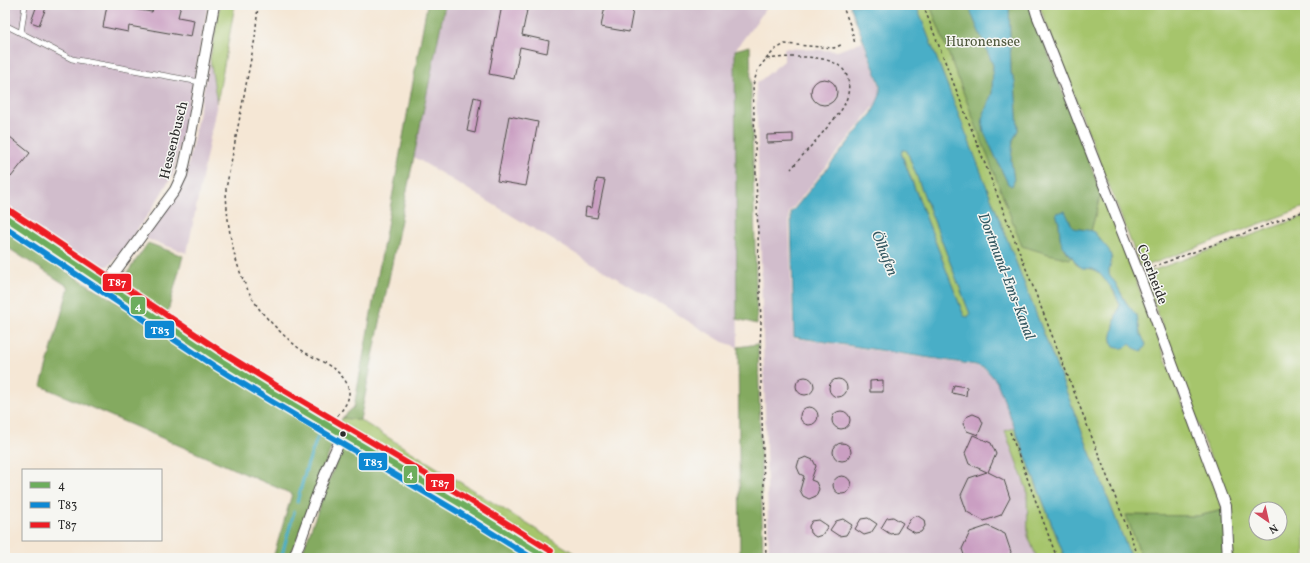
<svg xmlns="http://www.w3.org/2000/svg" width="1310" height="563" viewBox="0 0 1310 563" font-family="Vollkorn,serif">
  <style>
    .industrial { fill: #d1bdcc }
    .green { fill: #a6c56c; stroke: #68784c; fill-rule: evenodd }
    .forest { fill: #84aa60; stroke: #586a46 }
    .water { fill: #48aec7; stroke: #3a6c79; fill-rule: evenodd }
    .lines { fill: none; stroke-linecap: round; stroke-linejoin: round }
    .stream { stroke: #48aec7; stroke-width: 3 }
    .building { fill: #ca9fc2 }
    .service-casing { stroke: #494744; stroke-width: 6 }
    .minor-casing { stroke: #494744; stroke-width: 12 }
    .tertiary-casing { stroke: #494744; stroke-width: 14 }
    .path { stroke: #494744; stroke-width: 1.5; stroke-dasharray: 3 3; stroke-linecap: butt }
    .service { stroke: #fff; stroke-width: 5 }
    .minor { stroke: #fff; stroke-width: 10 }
    .tertiary { stroke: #fff; stroke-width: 13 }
    .bus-1-casing { stroke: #f6f6f2; stroke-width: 9 }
    .bus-2-casing { stroke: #f6f6f2; stroke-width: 9 }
    .bus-3-casing { stroke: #f6f6f2; stroke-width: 9 }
    .bus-1 { stroke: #6dad5d; stroke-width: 6 }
    .bus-2 { stroke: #0e88d3; stroke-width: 6 }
    .bus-3 { stroke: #ed1c24; stroke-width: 6 }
    .bus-dot { fill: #2b2b2b; stroke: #f6f6f2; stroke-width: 1.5 }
    .labels { text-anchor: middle; stroke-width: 3; stroke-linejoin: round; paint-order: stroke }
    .park-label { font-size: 14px; fill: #50593e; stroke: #f6f6f2 }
    .street-label { font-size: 14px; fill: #2b2b2b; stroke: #f6f6f2 }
    .water-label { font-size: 15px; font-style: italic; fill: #355962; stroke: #f6f6f2 }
    .line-badge { stroke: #f6f6f2; stroke-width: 1.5 }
    .badge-label { font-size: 11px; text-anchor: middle; font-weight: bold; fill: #fff }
  </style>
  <rect width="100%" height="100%" fill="#f6f6f2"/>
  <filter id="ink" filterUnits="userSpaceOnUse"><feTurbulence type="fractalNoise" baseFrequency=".025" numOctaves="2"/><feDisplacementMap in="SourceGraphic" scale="8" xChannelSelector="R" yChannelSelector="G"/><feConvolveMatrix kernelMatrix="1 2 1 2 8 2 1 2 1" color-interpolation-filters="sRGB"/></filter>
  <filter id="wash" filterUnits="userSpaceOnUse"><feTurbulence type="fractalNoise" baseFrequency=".012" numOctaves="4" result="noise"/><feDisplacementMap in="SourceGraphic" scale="16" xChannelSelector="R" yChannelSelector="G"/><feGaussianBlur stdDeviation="0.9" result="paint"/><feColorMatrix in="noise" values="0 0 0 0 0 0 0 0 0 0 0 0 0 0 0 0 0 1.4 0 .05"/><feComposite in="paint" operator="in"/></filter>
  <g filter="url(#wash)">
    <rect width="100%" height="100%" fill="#f5e7d5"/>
    <!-- industrial -->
    <g class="industrial">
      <path d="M 5,5 L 208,5 L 191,95 L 173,174 L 152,209 L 125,247 L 110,265 L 98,269 L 86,263 L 5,209 Z"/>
      <path d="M 445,5 L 769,5 L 735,50 L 738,347 L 723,342 L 414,157 Z"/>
      <path d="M 863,41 L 879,84 L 880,95 L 875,105 L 865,118 L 789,213 L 793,338 L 976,366 L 986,370 L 997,382 L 1014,428 L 1005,432 L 1027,490 L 1028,536 L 1037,558 L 769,558 L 756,84 L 784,61 L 784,48 L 838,51 Z"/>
      <path d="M 210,59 L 217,103 L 187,253 L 144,238 L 186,175 Z"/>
    </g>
    <!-- green -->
    <g class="green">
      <path d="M 220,5 L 235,5 L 217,103 L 210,59 Z"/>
      <path d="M 916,5 L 930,5 L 1022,246 L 1070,259 L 1072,257 C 1074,259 1075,263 1077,265 C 1082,269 1089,267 1095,270 C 1108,277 1114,293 1120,305 L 1116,315 L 1111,341 L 1114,347 L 1130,344 L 1146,345 L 1140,332 L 1139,325 L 1116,284 L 1109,274 L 1109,269 L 1112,259 L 1093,231 L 1091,231 L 1101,193 L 1122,244 L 1223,510 L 1198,516 L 1126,515 L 1142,558 L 1131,558 Z"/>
      <path d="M 1039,5 L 1305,5 L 1305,207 L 1141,268 Z"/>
      <path d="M 905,149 L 907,151 L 970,314 L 969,317 L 967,318 L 964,316 L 901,152 L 903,150 Z"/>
      <path d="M 1305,216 L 1305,558 L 1235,558 L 1232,555 L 1227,503 L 1143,274 ZM 1256,509 L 1280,509 L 1280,533 L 1256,533 Z"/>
      <path d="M 342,418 L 360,420 L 582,558 L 554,558 L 339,427 Z"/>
      <path d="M 1014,428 L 1065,558 L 1037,558 L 1028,536 L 1027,490 L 1005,431 Z"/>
    </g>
    <!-- forest -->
    <g class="forest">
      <path d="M 427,5 L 445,5 L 360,420 L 342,418 L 354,407 Z"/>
      <path d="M 930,5 L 969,5 L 972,15 L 993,65 L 992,93 L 982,119 L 984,132 L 1008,184 L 1012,186 L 1014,181 L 1011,160 L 1013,140 L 1018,130 L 1015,82 L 1011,73 L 1009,5 L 1030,5 L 1101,193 L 1091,231 L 1073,228 L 1065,212 L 1056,213 L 1059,223 L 1060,237 L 1064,249 L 1072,257 L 1070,259 L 1048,254 L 1022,246 Z"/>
      <path d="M 750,46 L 757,324 L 737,319 L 735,50 Z"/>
      <path d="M 5,230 L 72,275 L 336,435 L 290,558 L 273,558 L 292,494 L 41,386 L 69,287 L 5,246 Z"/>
      <path d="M 148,243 L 183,256 L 167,315 L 120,283 Z"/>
      <path d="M 758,344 L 763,558 L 740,558 L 738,347 Z"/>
      <path d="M 344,441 L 533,558 L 300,558 Z"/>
      <path d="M 1223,510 L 1232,555 L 1235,558 L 1142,558 L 1126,515 L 1198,516 Z"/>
    </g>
    <!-- water -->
    <g class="water">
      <path d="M 850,5 L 916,5 L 1131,558 L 1065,558 L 997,382 L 986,369 L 976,365 L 794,337 L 791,213 L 872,113 L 880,95 L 880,84 ZM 905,150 L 907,151 L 970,314 L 968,317 L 964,316 L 901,153 L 903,150 Z"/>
      <path d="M 969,5 L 1009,5 L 1011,73 L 1015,82 L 1018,130 L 1013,140 L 1011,160 L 1014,181 L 1012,186 L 1008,184 L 984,132 L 982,119 L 992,93 L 993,65 L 972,15 Z"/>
      <path d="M 1065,211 L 1073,228 L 1093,231 L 1109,250 L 1112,259 L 1109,269 L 1109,274 L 1116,284 L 1125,301 L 1137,316 L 1140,332 L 1146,345 L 1142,351 L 1134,348 L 1130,344 C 1124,349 1121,349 1114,347 L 1111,341 L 1116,315 L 1120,305 L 1114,291 L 1099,273 L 1093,269 L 1082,268 L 1077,264 L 1070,254 L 1062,246 L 1060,237 L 1059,223 L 1056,213 Z"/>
    </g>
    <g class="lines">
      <!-- stream -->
      <g class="stream">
        <path d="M 297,502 L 307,466 L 319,433"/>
        <path d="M 281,558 L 294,512"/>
      </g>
    </g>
    <g id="blocks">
      <!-- building -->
      <g class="building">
        <path d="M 37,5 L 46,8 L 39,25 L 31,22 Z"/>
        <path d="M 107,5 L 133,5 L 133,9 L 152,12 L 154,5 L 181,5 L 178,17 L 194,20 L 191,37 L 129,26 L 128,32 L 103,27 Z"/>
        <path d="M 502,5 L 528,5 L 522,35 L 549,41 L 547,53 L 520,47 L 514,79 L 489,74 Z"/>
        <path d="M 605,5 L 634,5 L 629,32 L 601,27 Z"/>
        <circle cx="824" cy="92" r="13"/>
        <path d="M 474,97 L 481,99 L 475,133 L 467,131 Z"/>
        <path d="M 509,116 L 538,122 L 526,186 L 497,181 Z"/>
        <path d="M 5,133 L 30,153 L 11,177 L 5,172 Z"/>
        <path d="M 793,134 L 793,142 L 767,143 L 767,135 Z"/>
        <path d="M 597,179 L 605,180 L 597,218 L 585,216 L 586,207 L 592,208 Z"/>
        <circle cx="805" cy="386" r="9"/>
        <circle cx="838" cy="388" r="9"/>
        <path d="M 883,380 L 883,392 L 870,392 L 870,381 Z"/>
        <path d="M 954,385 L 967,387 L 966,396 L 952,393 Z"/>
        <circle cx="809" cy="416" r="9"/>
        <circle cx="841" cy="420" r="9"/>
        <path d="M 973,414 L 980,417 L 983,423 L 978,435 L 967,431 L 963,424 L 966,417 Z"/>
        <path d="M 973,435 L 991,443 L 996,454 L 988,472 L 1004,480 L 1010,498 L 1001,515 L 984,521 L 967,512 L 961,495 L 969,478 L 987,472 L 969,464 L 965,453 Z"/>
        <circle cx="842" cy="452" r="9"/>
        <path d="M 806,457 L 813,460 L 816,466 L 811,480 L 816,482 L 819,489 L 816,496 L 809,499 L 803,496 L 800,490 L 804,476 L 800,474 L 797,467 L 799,460 Z"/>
        <circle cx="842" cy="485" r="9"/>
        <path d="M 918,516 L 924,520 L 925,526 L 921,532 L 915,533 L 905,527 L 912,517 Z"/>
        <path d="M 893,517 L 903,523 L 897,533 L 890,534 L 881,528 L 887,518 Z"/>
        <path d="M 868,518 L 877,524 L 871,533 L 864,535 L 855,529 L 861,519 Z"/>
        <path d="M 843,519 L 852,525 L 846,535 L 839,536 L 830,530 L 836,521 Z"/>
        <path d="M 819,520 L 828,526 L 822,535 L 816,537 L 810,533 L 809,526 L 812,521 Z"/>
        <path d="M 988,526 L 1005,534 L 1011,552 L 1008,558 L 965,558 L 962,549 L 970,532 Z"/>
      </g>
    </g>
  </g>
  <g filter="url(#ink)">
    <use href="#blocks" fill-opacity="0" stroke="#494744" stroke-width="1"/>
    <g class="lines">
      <defs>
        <g id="service">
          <path d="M 5,25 L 21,33 L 25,5"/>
          <path d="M 21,33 L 72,59 L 200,82"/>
        </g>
        <g id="minor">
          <path d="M 1034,5 L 1037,15 L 1138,272 L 1225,506 L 1228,558"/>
          <path d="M 106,284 L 175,190 L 182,175 L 190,139 L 214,5"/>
          <path d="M 294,558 C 309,517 323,474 343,435"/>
        </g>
        <path id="tertiary" d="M 5,217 L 218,359 L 273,393 L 462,505 L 547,558"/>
      </defs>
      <!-- service casing -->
      <use href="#service" class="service-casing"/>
      <!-- minor casing -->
      <use href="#minor" class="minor-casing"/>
      <!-- tertiary casing -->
      <use href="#tertiary" class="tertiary-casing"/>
      <!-- path -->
      <g class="path">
        <path d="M 258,5 L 255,38 L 226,189 C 227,232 235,275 260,310 C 268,320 285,337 295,345 C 309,358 333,363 344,379 C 355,394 346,406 336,417"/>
        <path d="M 842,5 L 851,27 L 855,44"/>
        <path d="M 923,5 L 1139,558"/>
        <path d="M 766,59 L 776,49 L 785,44 L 834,48 L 843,44"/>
        <path d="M 1147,269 L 1305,211"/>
        <path d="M 1010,432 L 1057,558"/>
        <path d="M 766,558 L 760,348 L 761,324 L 753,85 L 758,69 L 766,59 C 787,57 838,51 847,76 C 850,85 849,94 845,103 C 841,113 832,121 825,130 C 814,143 802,156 791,169"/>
        <path d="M 1138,558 L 1148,555 L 1161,558"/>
      </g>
      <!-- service -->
      <use href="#service" class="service"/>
      <!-- minor -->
      <use href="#minor" class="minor"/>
      <!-- tertiary -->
      <use href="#tertiary" class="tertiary"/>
      <defs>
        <path id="bus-1" d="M 5,217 L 218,359 L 273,393 L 462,505 L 547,558"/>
        <path id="bus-2" d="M 5,227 L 214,366 L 269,400 L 458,512 L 532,558"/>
        <path id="bus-3" d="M 9,210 L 222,352 L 277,386 L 466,498 L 551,551"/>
      </defs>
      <!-- bus-1 casing -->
      <use href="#bus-1" class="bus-1-casing"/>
      <!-- bus-2 casing -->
      <use href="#bus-2" class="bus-2-casing"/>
      <!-- bus-3 casing -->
      <use href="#bus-3" class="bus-3-casing"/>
      <!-- bus-1 -->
      <use href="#bus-1" class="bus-1"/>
      <!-- bus-2 -->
      <use href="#bus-2" class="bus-2"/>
      <!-- bus-3 -->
      <use href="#bus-3" class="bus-3"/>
    </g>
  </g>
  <!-- markers -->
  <circle class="bus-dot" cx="343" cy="434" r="3.5"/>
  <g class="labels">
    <!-- park labels -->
    <g class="park-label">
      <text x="983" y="46">Huronensee</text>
    </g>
    <!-- street labels -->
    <g class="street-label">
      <text transform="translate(173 140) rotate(-76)" y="5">Hessenbusch</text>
      <text transform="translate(1153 274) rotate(69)" y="5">Coerheide</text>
    </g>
    <!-- water labels -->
    <g class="water-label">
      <text transform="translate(885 253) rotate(68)" y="5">Ölhafen</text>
      <text transform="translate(1007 276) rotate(69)" y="5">Dortmund-Ems-Kanal</text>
    </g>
  </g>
  <g class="line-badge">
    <rect x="102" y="273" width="30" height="19" rx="4" fill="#ed1c24"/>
    <rect x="130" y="296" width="16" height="19" rx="4" fill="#6dad5d"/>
    <rect x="144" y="320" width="31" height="19" rx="4" fill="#0e88d3"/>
    <rect x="358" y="452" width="30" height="19" rx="4" fill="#0e88d3"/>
    <rect x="403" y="465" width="15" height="19" rx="4" fill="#6dad5d"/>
    <rect x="425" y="473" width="30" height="19" rx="4" fill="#ed1c24"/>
  </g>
  <g class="badge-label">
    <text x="117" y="286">T87</text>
    <text x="138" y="310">4</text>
    <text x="160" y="334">T83</text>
    <text x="373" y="466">T83</text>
    <text x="410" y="478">4</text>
    <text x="440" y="487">T87</text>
  </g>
  <!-- margin -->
  <rect width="1310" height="563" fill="none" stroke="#f6f6f2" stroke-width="20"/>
  <!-- legend -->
  <rect x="22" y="469" width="140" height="72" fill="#f6f6f2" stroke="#a5a5a2"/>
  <rect x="30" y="482" width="20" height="6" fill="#6dad5d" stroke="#a5a5a2"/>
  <text x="58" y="489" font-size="12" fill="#2b2b2b">4</text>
  <rect x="30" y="502" width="20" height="6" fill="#0e88d3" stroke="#a5a5a2"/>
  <text x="58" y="509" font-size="12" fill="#2b2b2b">T83</text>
  <rect x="30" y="522" width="20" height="6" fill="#ed1c24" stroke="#a5a5a2"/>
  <text x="58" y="529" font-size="12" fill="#2b2b2b">T87</text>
  <!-- north arrow -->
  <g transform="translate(1268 521) rotate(146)"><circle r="19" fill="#f6f6f2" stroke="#a5a5a2"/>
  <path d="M0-3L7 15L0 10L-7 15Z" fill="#d1495b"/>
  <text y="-6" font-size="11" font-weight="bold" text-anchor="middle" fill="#2b2b2b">N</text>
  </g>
</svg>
